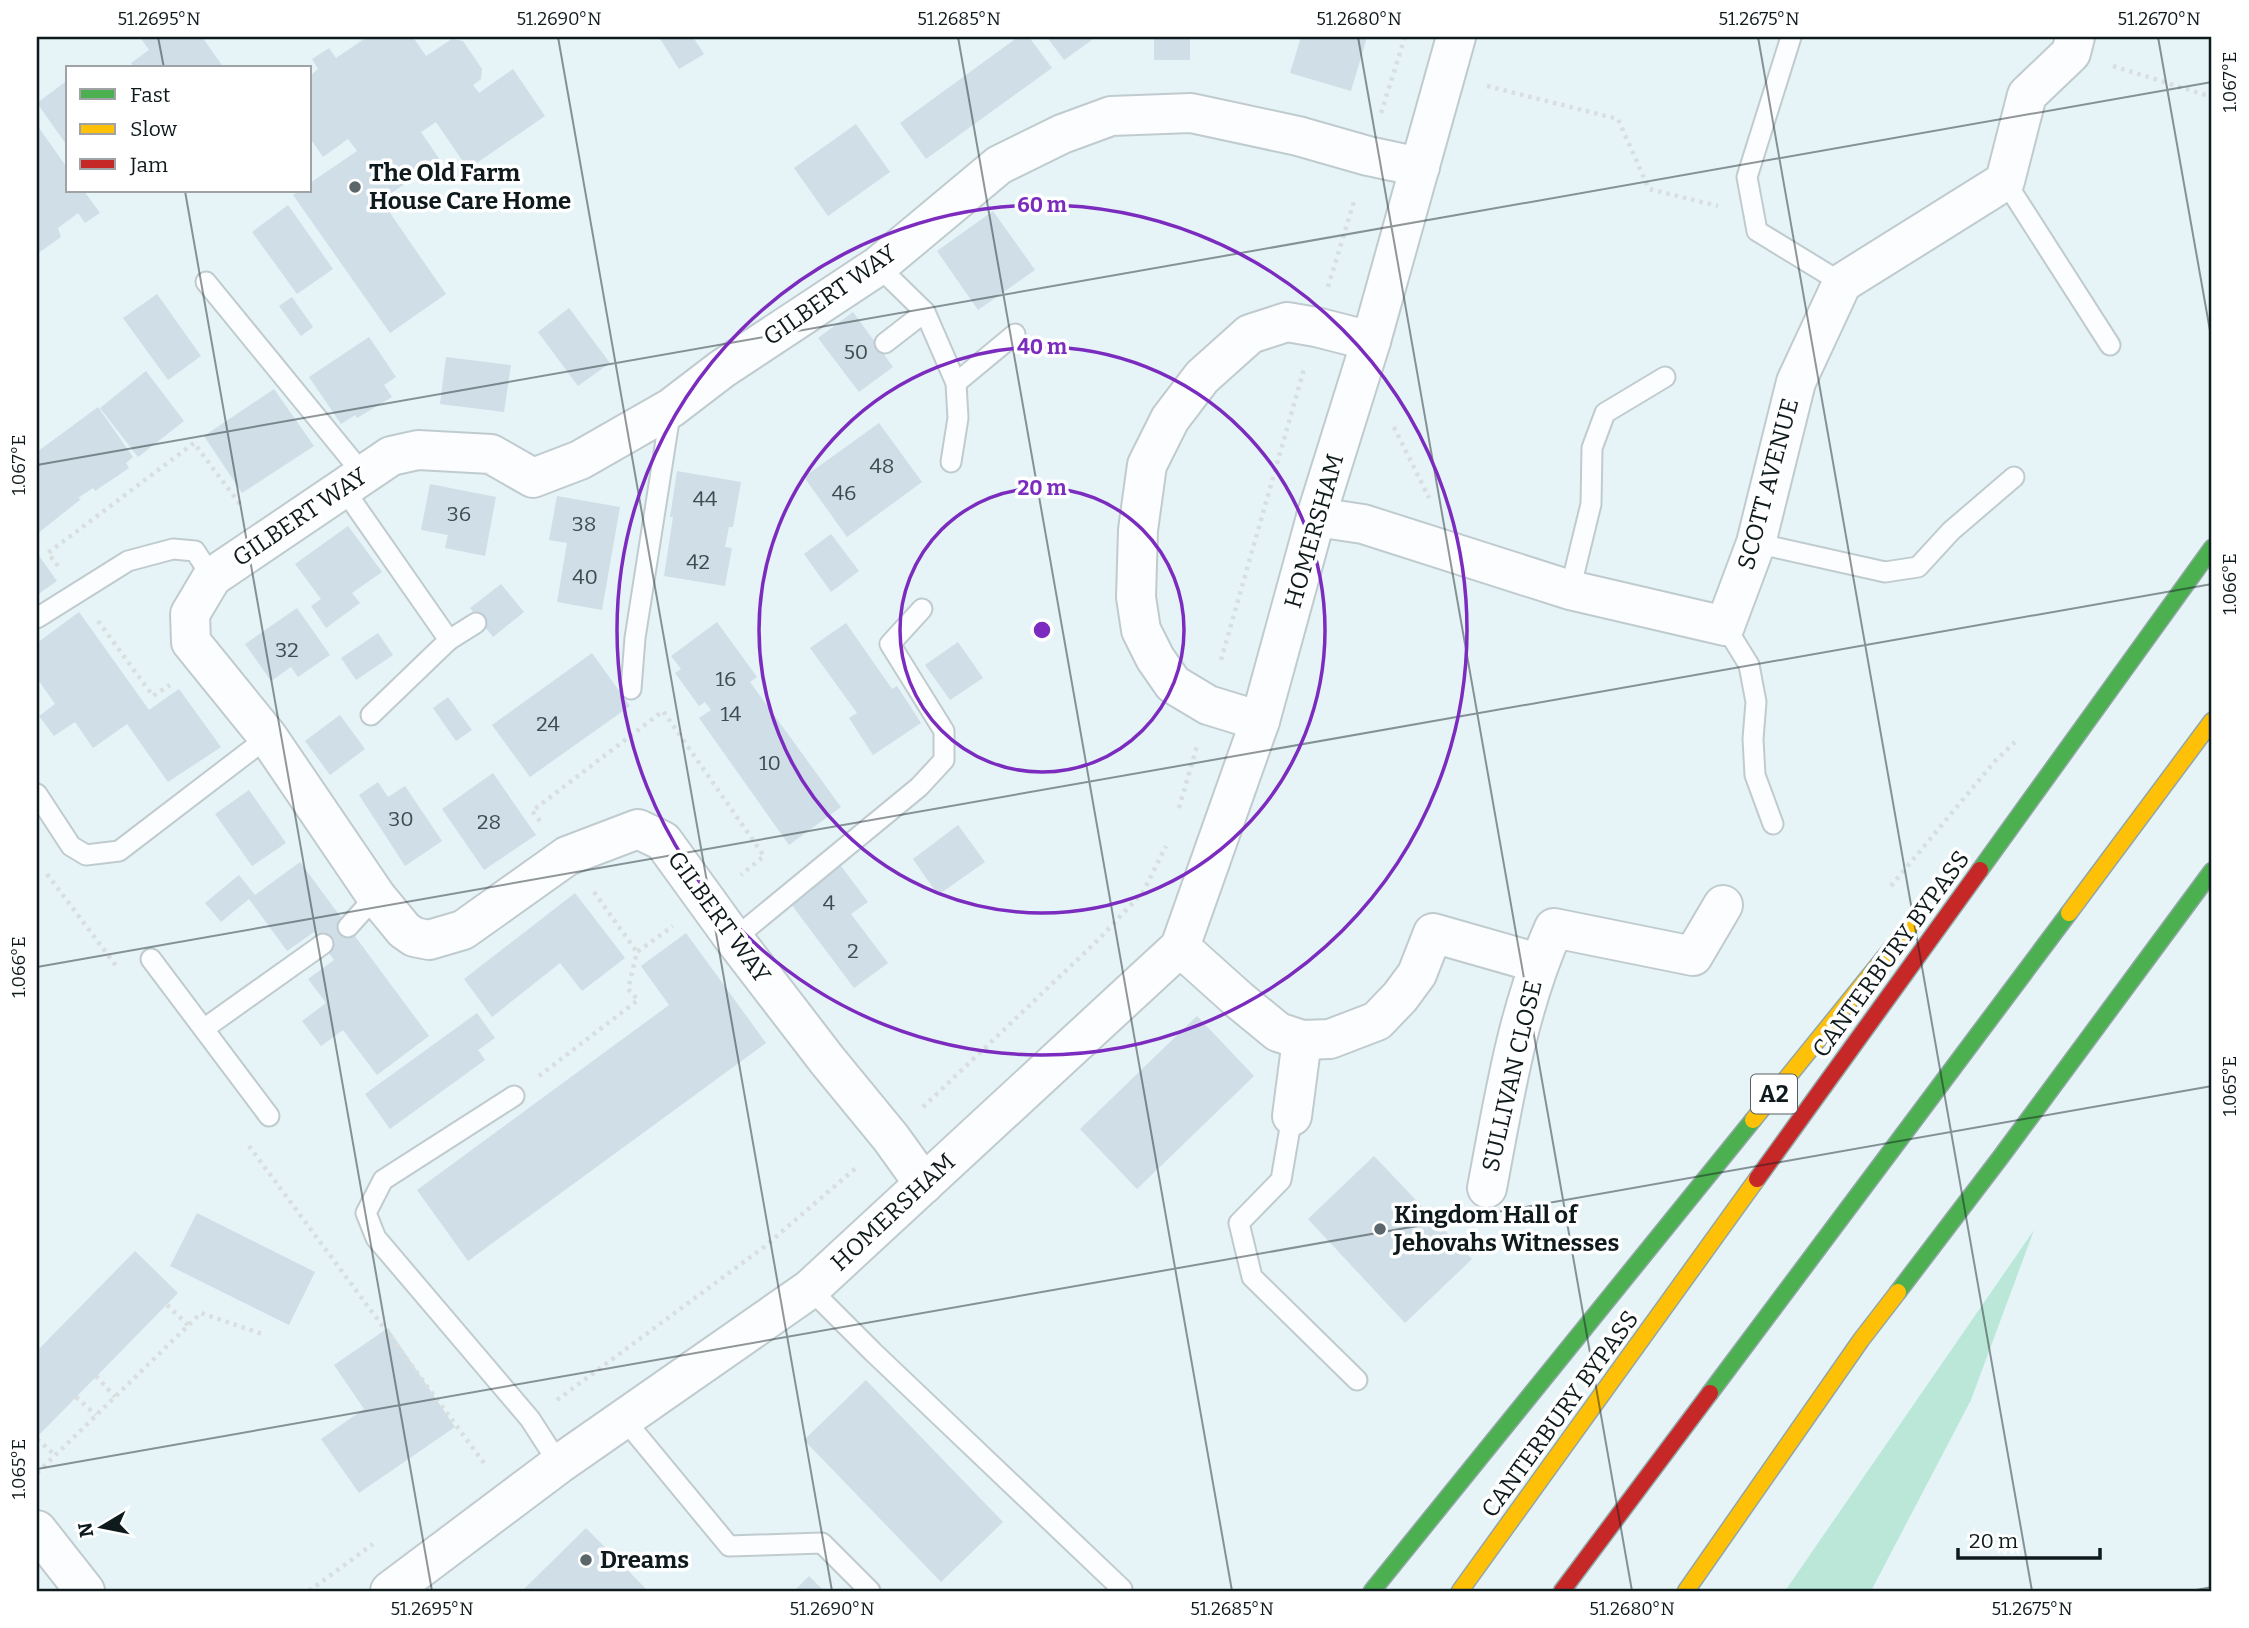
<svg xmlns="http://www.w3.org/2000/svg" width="2249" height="1628" viewBox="0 0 2249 1628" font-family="Bitter,serif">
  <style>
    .green { fill: #bbe7d8 }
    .building { fill: #cfdee7 }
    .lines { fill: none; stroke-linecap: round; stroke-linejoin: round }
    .lane-casing { stroke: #c0cbcf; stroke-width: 23 }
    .street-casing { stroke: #c0cbcf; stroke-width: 42 }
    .fast-casing { stroke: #92a6a7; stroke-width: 19 }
    .slow-casing { stroke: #92a6a7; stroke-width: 19 }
    .jam-casing { stroke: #92a6a7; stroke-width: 19 }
    .path { stroke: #d9dedf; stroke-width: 4.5; stroke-dasharray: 3.5 5; stroke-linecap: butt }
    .lane { stroke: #fbfdfe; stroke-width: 19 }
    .street { stroke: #fbfdfe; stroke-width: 38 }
    .fast { stroke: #4caf50; stroke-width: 16 }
    .slow { stroke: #ffc107; stroke-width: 16 }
    .jam { stroke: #c62828; stroke-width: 16 }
    .ticks { fill: none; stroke: #0f1a1d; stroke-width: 2; stroke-opacity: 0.45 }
    .ring { fill: none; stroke: #7b2cbf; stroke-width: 3.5 }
    .poi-dot { fill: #5a666a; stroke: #fff; stroke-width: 2.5 }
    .labels { text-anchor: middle; stroke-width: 7; stroke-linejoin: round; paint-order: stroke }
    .number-label { font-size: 21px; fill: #3f4b50 }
    .shield { fill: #fff; stroke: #575f61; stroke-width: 2 }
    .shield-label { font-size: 23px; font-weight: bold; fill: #0f1a1d }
    .poi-label { font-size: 24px; font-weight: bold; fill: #0f1a1d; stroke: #fff; text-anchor: start }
    .street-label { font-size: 24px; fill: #0f1a1d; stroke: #fff }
    .centre { fill: #7b2cbf; stroke: #fff; stroke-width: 3.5 }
    .ring-label { font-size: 21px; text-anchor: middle; font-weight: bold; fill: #7b2cbf; stroke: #fff; stroke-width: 7; stroke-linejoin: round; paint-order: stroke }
    .neatline { fill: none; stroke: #0f1a1d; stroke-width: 2.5 }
    .ticks-label { font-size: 18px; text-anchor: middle; fill: #0f1a1d }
  </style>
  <rect width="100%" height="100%" fill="#e6f4f8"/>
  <!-- green -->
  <path class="green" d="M 2034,1230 L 1971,1400 L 1871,1591 L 1785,1591 Z"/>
  <!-- building -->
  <g class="building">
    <path d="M 140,37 L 202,37 L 224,68 L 134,68 L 131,63 L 149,50 Z"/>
    <path d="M 367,37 L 413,37 L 426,56 L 452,39 L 463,41 L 482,69 L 481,79 L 473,85 L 479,93 L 513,69 L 545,116 L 468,169 L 436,122 L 421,132 L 440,160 L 381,200 L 446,294 L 390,333 L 293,195 L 299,191 L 310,191 L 310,183 L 357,151 L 348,139 L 323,157 L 310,138 L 310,76 L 318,69 L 312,59 L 329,48 L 336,58 Z"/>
    <path d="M 659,37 L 693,37 L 704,54 L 679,69 Z"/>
    <path d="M 1018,37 L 1029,37 L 1052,68 L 926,159 L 900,123 Z"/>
    <path d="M 1047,37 L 1096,37 L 1064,60 Z"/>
    <rect x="1154" y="37" width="36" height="23"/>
    <path d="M 1301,37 L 1367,37 L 1351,91 L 1290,73 Z"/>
    <path d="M 68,80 L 68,147 L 37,103 Z"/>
    <path d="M 856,124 L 890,172 L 828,216 L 794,168 Z"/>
    <path d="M 37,125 L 68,169 L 68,191 L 84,191 L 100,213 L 85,223 L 78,213 L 58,228 L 61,237 L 37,254 Z"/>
    <path d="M 288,205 L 333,269 L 297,294 L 252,232 Z"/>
    <path d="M 993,211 L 1035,270 L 978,310 L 937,251 Z"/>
    <path d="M 157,294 L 201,356 L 168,380 L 123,318 Z"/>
    <path d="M 292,297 L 313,327 L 301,336 L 279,306 Z"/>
    <path d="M 569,308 L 610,363 L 578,386 L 538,332 Z"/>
    <path d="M 853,312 L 893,367 L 859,392 L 818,338 Z"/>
    <path d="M 369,337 L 396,377 L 384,385 L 392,397 L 357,418 L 355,415 L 341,424 L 309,377 Z"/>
    <path d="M 446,357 L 511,365 L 504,412 L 440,404 Z"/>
    <path d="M 146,371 L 184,421 L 138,457 L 100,408 Z"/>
    <path d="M 274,389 L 314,446 L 242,493 L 204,436 Z"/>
    <path d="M 98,407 L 133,457 L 126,463 L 129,468 L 95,491 L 93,488 L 78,498 L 81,499 L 37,534 L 37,452 Z"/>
    <path d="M 879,423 L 922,482 L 847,537 L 804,477 Z"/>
    <path d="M 677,471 L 741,482 L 733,527 L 729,527 L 725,547 L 732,548 L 725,586 L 664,576 L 673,517 L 670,517 Z"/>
    <path d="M 430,484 L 496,497 L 485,556 L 445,548 L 448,535 L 421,530 Z"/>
    <path d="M 557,496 L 620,507 L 602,610 L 557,602 L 567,543 L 549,540 Z"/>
    <path d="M 348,526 L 382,572 L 352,593 L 360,603 L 326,628 L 311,606 L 321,599 L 295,564 Z"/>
    <path d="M 831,534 L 859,571 L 831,592 L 804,554 Z"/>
    <path d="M 37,553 L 57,581 L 37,595 Z"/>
    <path d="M 501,584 L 524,612 L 493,637 L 470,608 Z"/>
    <path d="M 297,608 L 330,655 L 298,677 L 291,667 L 271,681 L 245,644 Z"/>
    <path d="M 79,612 L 149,710 L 179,689 L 221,747 L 168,782 L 127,724 L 93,748 L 75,722 L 54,736 L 39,716 L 55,704 L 37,678 L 37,643 Z"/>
    <path d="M 717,622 L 757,677 L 750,682 L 841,807 L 789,845 L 699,718 L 711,710 L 705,702 L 699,706 L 675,673 L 681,669 L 671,656 Z"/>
    <path d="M 846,623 L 892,689 L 897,686 L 921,723 L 873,755 L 849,718 L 857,713 L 810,648 Z"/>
    <path d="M 378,633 L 393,655 L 356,680 L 341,658 Z"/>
    <path d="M 958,642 L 983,678 L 950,700 L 925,665 Z"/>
    <path d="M 592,653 L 630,706 L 530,777 L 492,725 Z"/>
    <path d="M 448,697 L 472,730 L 456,741 L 433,708 Z"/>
    <path d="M 340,715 L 365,749 L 330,775 L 305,741 Z"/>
    <path d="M 493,773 L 536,835 L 484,870 L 442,809 Z"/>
    <path d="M 378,782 L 388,797 L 405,786 L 442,841 L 405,866 L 359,795 Z"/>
    <path d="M 249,790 L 286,843 L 252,866 L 215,814 Z"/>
    <path d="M 958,825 L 985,862 L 938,895 L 913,859 Z"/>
    <path d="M 300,862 L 429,1036 L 377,1075 L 343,1030 L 321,1046 L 302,1021 L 326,1003 L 308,979 L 334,960 L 314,932 L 287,951 L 249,899 L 221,922 L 205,903 L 239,875 L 255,895 Z"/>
    <path d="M 841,866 L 868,902 L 851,914 L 888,963 L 854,988 L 791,904 Z"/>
    <path d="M 575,893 L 625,958 L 582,991 L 560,963 L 492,1017 L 464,979 Z"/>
    <path d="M 686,933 L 766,1043 L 468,1261 L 417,1190 L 669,1005 L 641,966 Z"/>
    <path d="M 477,1013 L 495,1038 L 478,1050 L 485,1060 L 390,1129 L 365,1094 Z"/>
    <path d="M 1197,1016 L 1254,1076 L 1137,1189 L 1080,1129 Z"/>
    <path d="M 1374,1156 L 1472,1259 L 1405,1323 L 1308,1219 Z"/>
    <path d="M 197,1213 L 315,1272 L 289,1325 L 170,1266 Z"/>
    <path d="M 135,1251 L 178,1293 L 37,1437 L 37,1351 Z"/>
    <path d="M 388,1328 L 455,1427 L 359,1493 L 321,1439 L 364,1409 L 334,1365 Z"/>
    <path d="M 866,1380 L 1003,1522 L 941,1582 L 804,1440 Z"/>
    <path d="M 586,1528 L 648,1591 L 522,1591 Z"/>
    <path d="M 809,1576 L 824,1591 L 794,1591 Z"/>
  </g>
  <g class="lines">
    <defs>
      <g id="lane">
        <path d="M 1791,37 L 1747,177 L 1757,231 L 1842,283"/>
        <path d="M 2005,181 L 2110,345"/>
        <path d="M 878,266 L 925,312 L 956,383 L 958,418 L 951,462"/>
        <path d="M 206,282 L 363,474"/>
        <path d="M 885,343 L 925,312"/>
        <path d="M 956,383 L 1015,334"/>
        <path d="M 343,488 L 449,640 L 371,715"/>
        <path d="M 1756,543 L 1885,572 L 1918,567 L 1951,531 L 2014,477"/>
        <path d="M 1570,590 L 1591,504 L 1592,448 L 1605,413 L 1665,377"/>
        <path d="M 37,618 L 128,561 L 173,549 L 195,551 L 212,577"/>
        <path d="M 1725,626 L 1749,665 L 1756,702 L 1753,739 L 1755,775 L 1773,824"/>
        <path d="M 449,640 L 476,623"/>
        <path d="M 631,689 L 635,638 L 671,408"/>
        <path d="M 37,794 L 71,846 L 86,855 L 119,851 L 268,737"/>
        <path d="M 348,927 L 376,896"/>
        <path d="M 734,939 L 919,787 L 944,760 L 944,731 L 890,644 L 922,609"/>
        <path d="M 151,959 L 269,1116"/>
        <path d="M 205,1028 L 323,944"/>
        <path d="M 514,1096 L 383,1180 L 366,1213 L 376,1238 L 530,1419 L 559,1464"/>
        <path d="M 1292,1116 L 1281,1180 L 1239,1223 L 1252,1277 L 1357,1380"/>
        <path d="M 810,1289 L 873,1352 L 1122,1589"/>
        <path d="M 624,1419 L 729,1546 L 822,1543 L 870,1591"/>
      </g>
      <g id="street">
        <path d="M 1316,517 L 1363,524 L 1570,590 L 1725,626 L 1756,543 L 1796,382 L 1842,283 L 2005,181 L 2027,95 L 2071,53 L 2075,37"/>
        <path d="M 1260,721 L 1208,705 L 1173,684 L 1155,658 L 1141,630 L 1136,597 L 1138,530 L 1147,465 L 1170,419 L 1202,377 L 1250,334 L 1287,322 L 1316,327 L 1371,341"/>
        <path d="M 1180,947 L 1239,1000 L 1278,1032 L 1302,1040 L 1330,1039 L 1377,1021 L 1400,997 L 1417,974 L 1433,933 L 1538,963"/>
        <path d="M 1292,1116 L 1302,1040"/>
        <path d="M 924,1184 L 891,1138 L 827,1060 L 734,939 L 663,841 L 638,829 L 567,856 L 463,930 L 429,940 L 414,937 L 404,930 L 376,896 L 268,737 L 191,642 L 190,614 L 212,577 L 391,456 L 418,450 L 491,454 L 533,478 L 580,460 L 671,408 L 722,369 L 878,266 L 999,165 L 1062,134 L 1111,116 L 1191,113 L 1298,136 L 1368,156 L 1420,167"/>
        <path d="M 1487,1188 C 1504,1099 1517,1011 1554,928 L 1693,956 L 1723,905"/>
        <path d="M 37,1530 L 85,1591"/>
        <path d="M 390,1591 L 559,1464 L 810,1289 L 1180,947 L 1260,721 L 1316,517 L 1371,341 L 1456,37"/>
      </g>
      <g id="fast">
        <path d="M 1980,870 L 2212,548"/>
        <path d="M 1898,1292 L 2000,1158 L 2212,871"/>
        <path d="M 1710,1393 L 2069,913"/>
        <path d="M 1372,1591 L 1753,1120"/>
      </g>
      <g id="slow">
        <path d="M 2069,913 L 2212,721"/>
        <path d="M 1753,1120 L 1909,927"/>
        <path d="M 1460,1591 L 1757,1179"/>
        <path d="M 1686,1591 L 1861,1340 L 1898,1292"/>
      </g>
      <g id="jam">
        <path d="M 1757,1179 L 1980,870"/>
        <path d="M 1562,1591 L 1710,1393"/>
      </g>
    </defs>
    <!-- lane casing -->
    <use href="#lane" class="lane-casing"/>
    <!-- street casing -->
    <use href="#street" class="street-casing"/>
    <!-- fast casing -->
    <use href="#fast" class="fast-casing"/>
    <!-- slow casing -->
    <use href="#slow" class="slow-casing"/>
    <!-- jam casing -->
    <use href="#jam" class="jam-casing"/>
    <!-- path -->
    <g class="path">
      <path d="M 2113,66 L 2212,97"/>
      <path d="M 1487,86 L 1618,119 L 1649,189 L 1718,206"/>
      <path d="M 1381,113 L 1405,37"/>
      <path d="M 1328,287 L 1355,198"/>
      <path d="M 1394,427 L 1429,498"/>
      <path d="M 58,566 L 48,553 L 194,443 L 242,507"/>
      <path d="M 98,621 L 153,696 L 170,685"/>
      <path d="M 1221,660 L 1304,369"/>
      <path d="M 1179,808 L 1197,746"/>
      <path d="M 540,821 L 532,811 L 663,711 L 764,856 L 741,875"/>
      <path d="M 47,874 L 117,967"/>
      <path d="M 1891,886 L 1995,761 L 2015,742"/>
      <path d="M 594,892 L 637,952"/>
      <path d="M 539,1076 L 638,1000 L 628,989 L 637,952 L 673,926"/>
      <path d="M 923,1107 L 1099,939 L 1143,892 L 1166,846"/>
      <path d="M 249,1146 L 484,1463 L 482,1465"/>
      <path d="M 167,1305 L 188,1325"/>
      <path d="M 96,1376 L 115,1397"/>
      <path d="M 76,1397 L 96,1415"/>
      <path d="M 557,1400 L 764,1247 L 857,1167"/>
      <path d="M 37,1439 L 55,1455"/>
      <path d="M 37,1473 L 201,1313 L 262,1334"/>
      <path d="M 309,1591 L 373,1544"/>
    </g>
    <!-- lane -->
    <use href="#lane" class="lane"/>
    <!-- street -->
    <use href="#street" class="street"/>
    <!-- fast -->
    <use href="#fast" class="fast"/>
    <!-- slow -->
    <use href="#slow" class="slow"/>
    <!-- jam -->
    <use href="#jam" class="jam"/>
  </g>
  <!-- ticks -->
  <path class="ticks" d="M 158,37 L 164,68M 558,37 L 832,1591M 958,37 L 1232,1591M 1358,37 L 1632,1591M 1758,37 L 2032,1591M 2158,37 L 2212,342M 185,191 L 432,1591M 37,465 L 2212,82M 37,967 L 2212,584M 37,1469 L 2212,1086M 2191,1591 L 2212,1587"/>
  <!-- distance rings -->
  <g class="ring">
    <circle cx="1042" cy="630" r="142"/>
    <circle cx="1042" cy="630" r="283"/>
    <circle cx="1042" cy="630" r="425"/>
  </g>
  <!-- markers -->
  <g class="poi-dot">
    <circle cx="355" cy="187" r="7"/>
    <circle cx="1380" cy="1229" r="7"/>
    <circle cx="586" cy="1560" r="7"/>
  </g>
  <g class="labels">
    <!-- number labels -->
    <g class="number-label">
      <text x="856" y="359">50</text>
      <text x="882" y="473">48</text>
      <text x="844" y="500">46</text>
      <text x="705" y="506">44</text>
      <text x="459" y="521">36</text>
      <text x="584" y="531">38</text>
      <text x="698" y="569">42</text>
      <text x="585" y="584">40</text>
      <text x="287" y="657">32</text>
      <text x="726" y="686">16</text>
      <text x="731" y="721">14</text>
      <text x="548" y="731">24</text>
      <text x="770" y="770">10</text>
      <text x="401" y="826">30</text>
      <text x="489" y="829">28</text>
      <text x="829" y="910">4</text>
      <text x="853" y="958">2</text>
    </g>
    <!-- shield labels -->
    <rect class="shield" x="1751" y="1074.5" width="46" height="39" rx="5"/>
    <g class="shield-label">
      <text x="1774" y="1102">A2</text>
    </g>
    <!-- poi labels -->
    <g class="poi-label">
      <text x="369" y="181">The Old Farm<tspan x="369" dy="28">House Care Home</tspan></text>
      <text x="1394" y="1223">Kingdom Hall of<tspan x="1394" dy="28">Jehovahs Witnesses</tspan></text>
      <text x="600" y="1568">Dreams</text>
    </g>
    <!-- street labels -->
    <g class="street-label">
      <text transform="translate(830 295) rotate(-35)" y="8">GILBERT WAY</text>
      <text transform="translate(1768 484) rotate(-75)" y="8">SCOTT AVENUE</text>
      <text transform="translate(300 517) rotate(-34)" y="8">GILBERT WAY</text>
      <text transform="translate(1314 531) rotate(-74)" y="8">HOMERSHAM</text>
      <text transform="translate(719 917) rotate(54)" y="8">GILBERT WAY</text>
      <text transform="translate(1891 954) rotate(-54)" y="8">CANTERBURY BYPASS</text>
      <text transform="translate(1512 1076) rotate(-77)" y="8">SULLIVAN CLOSE</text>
      <text transform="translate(893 1212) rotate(-43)" y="8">HOMERSHAM</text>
      <text transform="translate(1560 1414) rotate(-54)" y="8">CANTERBURY BYPASS</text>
    </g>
  </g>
  <circle cx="1042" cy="630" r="10" class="centre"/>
  <g class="ring-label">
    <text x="1042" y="212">60 m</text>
    <text x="1042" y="354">40 m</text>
    <text x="1042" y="495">20 m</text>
  </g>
  <!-- border -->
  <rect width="2249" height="1628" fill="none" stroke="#ffffff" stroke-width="77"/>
  <!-- legend -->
  <rect x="66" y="66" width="245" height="126" fill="#ffffff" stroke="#9fa3a5" stroke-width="2"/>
  <rect x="80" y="89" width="35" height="10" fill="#4caf50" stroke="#9fa3a5" stroke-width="2"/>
  <text x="130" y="102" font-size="21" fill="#0f1a1d">Fast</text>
  <rect x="80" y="124" width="35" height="10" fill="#ffc107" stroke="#9fa3a5" stroke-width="2"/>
  <text x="130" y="136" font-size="21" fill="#0f1a1d">Slow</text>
  <rect x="80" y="159" width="35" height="10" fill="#c62828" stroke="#9fa3a5" stroke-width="2"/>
  <text x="130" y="172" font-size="21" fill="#0f1a1d">Jam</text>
  <!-- north arrow -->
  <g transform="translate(102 1527) rotate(260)" stroke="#ffffff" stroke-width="5" paint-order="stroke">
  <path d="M0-5L12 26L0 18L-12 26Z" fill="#0f1a1d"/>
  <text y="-10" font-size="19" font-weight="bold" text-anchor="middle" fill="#0f1a1d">N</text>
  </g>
  <!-- scale -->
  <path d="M1958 1548v10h142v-10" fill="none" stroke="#0f1a1d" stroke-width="3.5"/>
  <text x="1969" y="1548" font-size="21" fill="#0f1a1d" stroke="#ffffff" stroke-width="5" paint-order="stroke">20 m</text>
  <rect x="38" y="38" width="2172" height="1552" class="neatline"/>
  <g class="ticks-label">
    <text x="159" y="25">51.2695°N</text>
    <text x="559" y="25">51.2690°N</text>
    <text x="959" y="25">51.2685°N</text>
    <text x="1359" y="25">51.2680°N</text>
    <text x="1759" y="25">51.2675°N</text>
    <text x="2159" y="25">51.2670°N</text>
    <text transform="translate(2230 82) rotate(-90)" y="6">1.067°E</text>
    <text transform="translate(19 465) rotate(-90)" y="6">1.067°E</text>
    <text transform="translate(2230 584) rotate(-90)" y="6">1.066°E</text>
    <text transform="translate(19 967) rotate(-90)" y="6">1.066°E</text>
    <text transform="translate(2230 1086) rotate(-90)" y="6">1.065°E</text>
    <text transform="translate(19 1469) rotate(-90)" y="6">1.065°E</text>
    <text x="432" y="1615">51.2695°N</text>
    <text x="832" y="1615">51.2690°N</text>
    <text x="1232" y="1615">51.2685°N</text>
    <text x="1632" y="1615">51.2680°N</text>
    <text x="2032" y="1615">51.2675°N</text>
  </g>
</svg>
